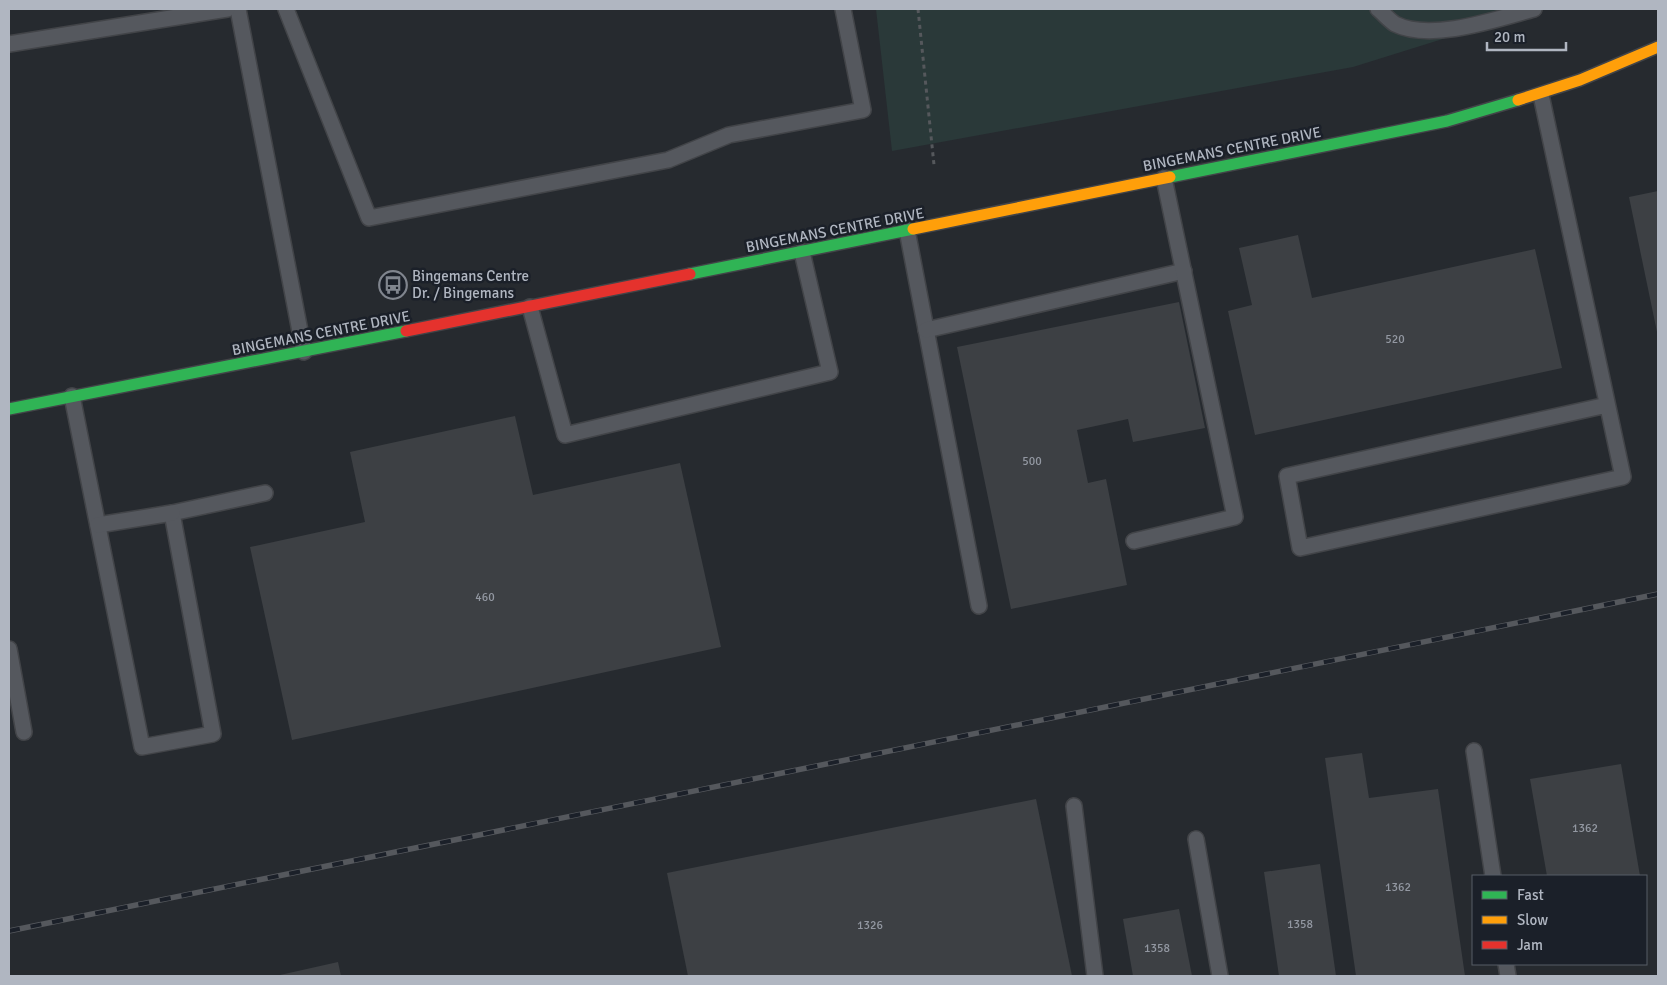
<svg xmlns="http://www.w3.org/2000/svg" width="1667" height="985" viewBox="0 0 1667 985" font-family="Signika,sans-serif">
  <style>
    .green { fill: #2a3939 }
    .building { fill: #3d4044 }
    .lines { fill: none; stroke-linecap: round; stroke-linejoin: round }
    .lane-casing { stroke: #424448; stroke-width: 18 }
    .fast-casing { stroke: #424448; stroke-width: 14 }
    .slow-casing { stroke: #424448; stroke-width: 14 }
    .jam-casing { stroke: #424448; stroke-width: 14 }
    .path { stroke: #55585c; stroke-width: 3; stroke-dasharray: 4 4; stroke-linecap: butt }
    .lane { stroke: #55585e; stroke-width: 15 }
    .fast { stroke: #30b455; stroke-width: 11 }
    .slow { stroke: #ff9f0a; stroke-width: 11 }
    .jam { stroke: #e5322d; stroke-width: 11 }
    .rail-casing { stroke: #55585d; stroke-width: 5.5 }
    .rail { stroke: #1b2029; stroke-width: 4; stroke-dasharray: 11; stroke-linecap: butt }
    .labels { text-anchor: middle; stroke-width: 5; stroke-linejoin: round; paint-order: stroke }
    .number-label { font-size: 12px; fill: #9398a2 }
    .street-label { font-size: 15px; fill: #b0b6c1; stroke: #1b2029 }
    .poi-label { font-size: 15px; fill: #b0b6c1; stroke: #1b2029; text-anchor: start }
  </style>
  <rect width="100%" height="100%" fill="#262a2f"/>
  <!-- green -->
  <path class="green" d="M 876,9 L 1539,9 L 1353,67 L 892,151 Z"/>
  <!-- building -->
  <g class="building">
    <path d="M 1658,191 L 1658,332 L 1657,332 L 1629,197 Z"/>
    <path d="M 1298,235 L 1312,298 L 1535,249 L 1562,368 L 1255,435 L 1228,311 L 1252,305 L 1239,248 Z"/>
    <path d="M 1179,302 L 1205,428 L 1133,442 L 1128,419 L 1077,430 L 1088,483 L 1106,479 L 1127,585 L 1011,609 L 957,347 Z"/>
    <path d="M 515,416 L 533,495 L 680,463 L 721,647 L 292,740 L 250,547 L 365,522 L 350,452 Z"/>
    <path d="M 1362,753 L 1369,798 L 1438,789 L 1465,976 L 1356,976 L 1325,758 Z"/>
    <path d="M 1621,764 L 1640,876 L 1547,876 L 1530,779 Z"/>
    <path d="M 1036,799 L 1072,976 L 688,976 L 667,873 Z"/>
    <path d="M 1320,864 L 1336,976 L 1279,976 L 1264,872 Z"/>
    <path d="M 1179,909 L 1192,976 L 1133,976 L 1123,919 Z"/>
    <path d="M 338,962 L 341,976 L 280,976 L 280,975 Z"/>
  </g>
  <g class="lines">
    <defs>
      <g id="lane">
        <path d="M 238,9 L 304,352"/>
        <path d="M 286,9 L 369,218 L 668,160 L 729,135 L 863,110 L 843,9"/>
        <path d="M 1378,9 C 1383,13 1389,20 1395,24 C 1431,42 1497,19 1534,9"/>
        <path d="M 9,44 L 227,9"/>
        <path d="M 1541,95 L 1623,477 L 1300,548 L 1287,476 L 1607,405"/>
        <path d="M 907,230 L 979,606"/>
        <path d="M 530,307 L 565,435 L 830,372 L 802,252"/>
        <path d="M 926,330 L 1184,271"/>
        <path d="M 72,396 L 142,747 L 213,734 L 172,513 L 265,493"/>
        <path d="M 98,525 L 172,513"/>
        <path d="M 1134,541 L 1235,517 L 1164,178"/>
        <path d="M 9,649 L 24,732"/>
        <path d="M 1474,751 L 1493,876"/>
        <path d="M 1074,806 L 1095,976"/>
        <path d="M 1196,839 L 1220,976"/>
        <path d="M 1506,964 L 1508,976"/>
      </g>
      <g id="fast">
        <path d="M 1170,177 L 1447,121 L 1518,100"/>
        <path d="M 690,274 L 913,229"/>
        <path d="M 9,409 L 406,331"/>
      </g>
      <g id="slow">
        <path d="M 1518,100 L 1580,80 L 1658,47"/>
        <path d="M 913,229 L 1170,177"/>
      </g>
      <path id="jam" d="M 406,331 L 690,274"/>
    </defs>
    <!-- lane casing -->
    <use href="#lane" class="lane-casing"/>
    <!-- fast casing -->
    <use href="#fast" class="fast-casing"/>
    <!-- slow casing -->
    <use href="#slow" class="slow-casing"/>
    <!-- jam casing -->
    <use href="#jam" class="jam-casing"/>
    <!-- path -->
    <path class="path" d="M 918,9 L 934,165"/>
    <!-- lane -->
    <use href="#lane" class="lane"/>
    <!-- fast -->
    <use href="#fast" class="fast"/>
    <!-- slow -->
    <use href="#slow" class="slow"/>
    <!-- jam -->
    <use href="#jam" class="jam"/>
    <defs>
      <path id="rail" d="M 9,931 L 1658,594"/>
    </defs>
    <!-- rail casing -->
    <use href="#rail" class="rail-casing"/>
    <!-- rail -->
    <use href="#rail" class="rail"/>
  </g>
  <!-- icons -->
  <defs>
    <symbol id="bus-ring" viewBox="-11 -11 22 22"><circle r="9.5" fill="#1b2029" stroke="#80858e" stroke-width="1.5"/><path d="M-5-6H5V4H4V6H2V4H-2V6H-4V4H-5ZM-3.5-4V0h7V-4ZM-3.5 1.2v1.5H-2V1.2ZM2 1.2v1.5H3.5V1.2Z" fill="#80858e"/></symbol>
  </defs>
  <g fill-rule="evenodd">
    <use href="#bus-ring" x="377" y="269" width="32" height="32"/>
  </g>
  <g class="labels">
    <!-- number labels -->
    <g class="number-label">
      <text x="1395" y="343">520</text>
      <text x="1032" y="465">500</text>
      <text x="485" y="601">460</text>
      <text x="1585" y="832">1362</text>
      <text x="1398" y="891">1362</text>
      <text x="1300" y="928">1358</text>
      <text x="870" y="929">1326</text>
      <text x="1157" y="952">1358</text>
    </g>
    <!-- street labels -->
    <g class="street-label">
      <text transform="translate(1232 149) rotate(-11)" y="5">BINGEMANS CENTRE DRIVE</text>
      <text transform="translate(835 230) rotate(-11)" y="5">BINGEMANS CENTRE DRIVE</text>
      <text transform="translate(321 333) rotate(-11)" y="5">BINGEMANS CENTRE DRIVE</text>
    </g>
    <!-- poi labels -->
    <g class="poi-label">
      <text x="412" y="281">Bingemans Centre<tspan x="412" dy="17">Dr. / Bingemans</tspan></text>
    </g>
  </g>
  <!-- border -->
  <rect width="1667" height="985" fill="none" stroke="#b0b6c1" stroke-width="20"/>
  <!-- legend -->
  <rect x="1472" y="875" width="175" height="90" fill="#1b2029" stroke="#575c66"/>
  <rect x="1482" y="891" width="25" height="8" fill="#30b455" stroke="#575c66"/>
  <text x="1517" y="900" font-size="15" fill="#b0b6c1">Fast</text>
  <rect x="1482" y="916" width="25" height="8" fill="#ff9f0a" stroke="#575c66"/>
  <text x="1517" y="925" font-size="15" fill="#b0b6c1">Slow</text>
  <rect x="1482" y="941" width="25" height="8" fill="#e5322d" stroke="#575c66"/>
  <text x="1517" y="950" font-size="15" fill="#b0b6c1">Jam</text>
  <!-- scale -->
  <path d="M1487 42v8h79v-8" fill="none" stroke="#b0b6c1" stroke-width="2.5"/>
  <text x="1494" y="42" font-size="15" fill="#b0b6c1" stroke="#1b2029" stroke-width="4" paint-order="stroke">20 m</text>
</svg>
